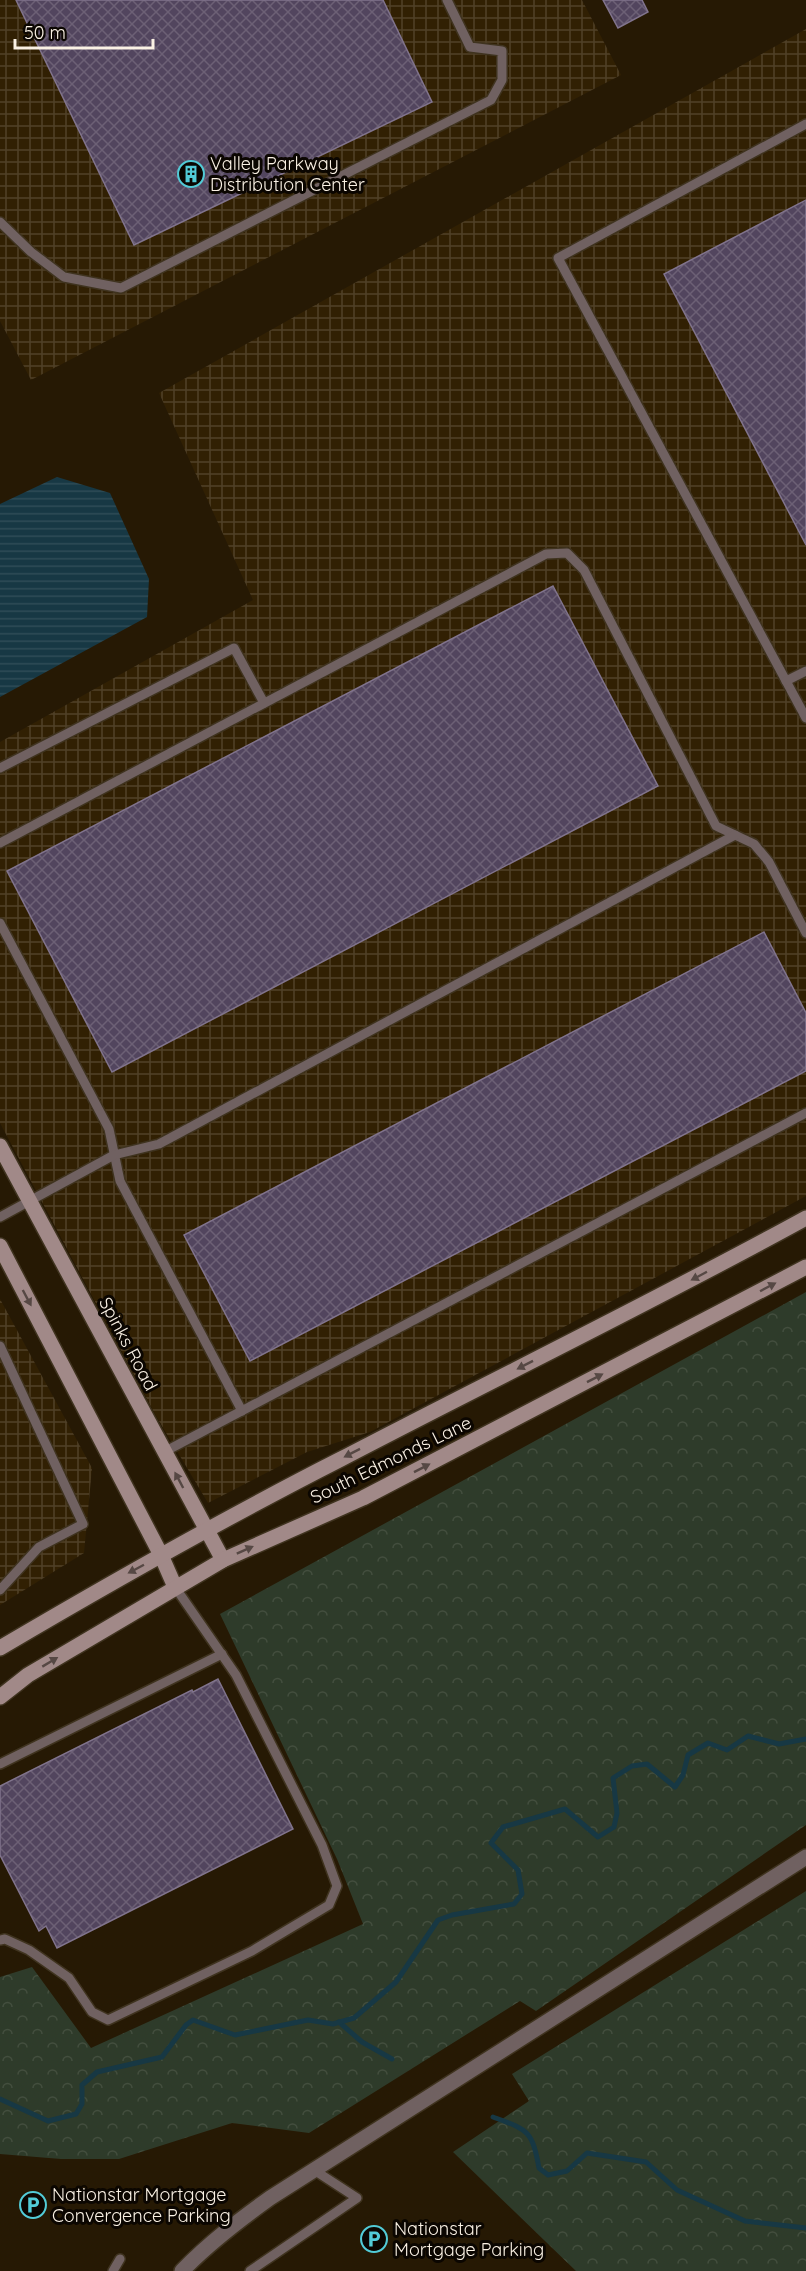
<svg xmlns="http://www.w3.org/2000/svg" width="806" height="2271" viewBox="0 0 806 2271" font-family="Quicksand,sans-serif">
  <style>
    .industrial { fill: url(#industrial-grid) }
    .forest { fill: url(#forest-crowns) }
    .water { fill: url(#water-rules) }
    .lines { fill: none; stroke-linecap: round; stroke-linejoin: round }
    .stream { stroke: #173844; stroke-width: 5 }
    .building { fill: url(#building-cross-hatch); stroke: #81748d; stroke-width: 1.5 }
    .service-casing { stroke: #3f331f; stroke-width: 12 }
    .minor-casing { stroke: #3f331f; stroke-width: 18 }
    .secondary-casing { stroke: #3f331f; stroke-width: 18 }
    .service { stroke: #706161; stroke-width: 9 }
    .minor { stroke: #706161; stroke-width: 15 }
    .secondary { stroke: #a18988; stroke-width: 15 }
    .oneway { fill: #564844 }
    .labels { text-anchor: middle; stroke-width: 6; stroke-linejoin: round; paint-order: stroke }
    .poi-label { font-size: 18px; fill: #faf1e4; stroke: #0b0601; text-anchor: start }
    .street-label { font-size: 18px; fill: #faf1e4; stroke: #0b0601 }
  </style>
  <defs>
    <pattern id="industrial-grid" width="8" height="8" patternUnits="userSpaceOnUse" patternTransform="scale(1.5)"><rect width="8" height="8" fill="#312003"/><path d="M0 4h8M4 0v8" fill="none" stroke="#504128"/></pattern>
    <pattern id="forest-crowns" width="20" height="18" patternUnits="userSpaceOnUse" patternTransform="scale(1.5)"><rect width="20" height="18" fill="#2e3b2a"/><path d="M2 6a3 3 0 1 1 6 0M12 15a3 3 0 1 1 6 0" fill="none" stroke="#434e3e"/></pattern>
    <pattern id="water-rules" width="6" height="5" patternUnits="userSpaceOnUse" patternTransform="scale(1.5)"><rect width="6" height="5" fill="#173844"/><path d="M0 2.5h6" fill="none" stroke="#2e4c56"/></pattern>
    <pattern id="building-cross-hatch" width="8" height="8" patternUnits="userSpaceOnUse" patternTransform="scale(1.5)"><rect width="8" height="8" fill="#52455e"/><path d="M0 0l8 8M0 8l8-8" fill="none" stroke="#6c6075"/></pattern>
  </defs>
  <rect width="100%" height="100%" fill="#261904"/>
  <!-- industrial -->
  <g class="industrial">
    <path d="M 0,0 L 582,0 L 621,75 L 31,380 L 0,321 Z"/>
    <path d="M 806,29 L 806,1196 L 370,1432 L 307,1452 L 208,1503 L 156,1416 L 0,1123 L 0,742 L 253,600 L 159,393 Z"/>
    <path d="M 0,1299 L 92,1468 L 84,1553 L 0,1605 Z"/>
  </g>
  <!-- forest -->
  <g class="forest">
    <path d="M 806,1292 L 806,1825 L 536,2011 L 520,2001 L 309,2133 L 232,2123 L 119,2159 L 61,2159 L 0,2154 L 0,1977 L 32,1967 L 91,2048 L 363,1924 L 337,1859 L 220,1614 Z"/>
    <path d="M 806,1891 L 806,2271 L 576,2271 L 453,2152 L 529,2101 L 512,2074 Z"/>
  </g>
  <!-- water -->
  <path class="water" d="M 57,477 L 110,493 L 149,579 L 147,617 L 0,697 L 0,504 Z"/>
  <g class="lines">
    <!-- stream -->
    <g class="stream">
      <path d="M 339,2022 L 362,2042 L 392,2059"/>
      <path d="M 0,2099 L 48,2121 L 76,2114 L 82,2104 L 82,2085 L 97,2072 L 162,2057 L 186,2025 L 193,2020 L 235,2035 L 308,2020 L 333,2024 L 354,2018 L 396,1982 L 438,1920 L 452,1915 L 514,1904 L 522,1894 L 518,1870 L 491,1843 L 503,1827 L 565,1809 L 598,1837 L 614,1827 L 617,1813 L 613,1778 L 632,1766 L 647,1764 L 675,1787 L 683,1775 L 688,1755 L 708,1743 L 727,1750 L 748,1736 L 779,1744 L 806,1739"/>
      <path d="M 493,2117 C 528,2130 532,2130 539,2168 L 548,2175 L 567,2171 L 587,2153 L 646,2162 L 677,2190 L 745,2221 L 806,2228"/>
    </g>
  </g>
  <!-- building -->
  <g class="building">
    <path d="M 16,0 L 383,0 L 432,102 L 134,245 Z"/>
    <path d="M 603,0 L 642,0 L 648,12 L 618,28 Z"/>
    <path d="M 806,200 L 806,545 L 664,274 Z"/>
    <path d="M 553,586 L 658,786 L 112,1072 L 7,871 Z"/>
    <path d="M 764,932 L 806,1013 L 806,1071 L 250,1361 L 184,1235 Z"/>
    <path d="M 218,1679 L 293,1829 L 57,1948 L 46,1926 L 39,1931 L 0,1855 L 0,1786 L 192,1690 L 193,1692 Z"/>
  </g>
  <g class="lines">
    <defs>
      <g id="service">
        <path d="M 806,124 L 558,258 L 806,718"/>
        <path d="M 0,222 L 31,252 L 64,277 L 121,288 L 491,100 L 502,80 L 502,51 L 470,47 L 447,0"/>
        <path d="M 786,681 L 806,671"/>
        <path d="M 0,768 L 234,648 L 264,703"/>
        <path d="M 0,843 L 546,554 L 567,553 L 584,570 L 716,826 L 754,844 L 769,862 L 806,933"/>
        <path d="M 0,923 L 109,1129 L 120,1181 L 242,1411"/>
        <path d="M 0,1217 L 114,1155 L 159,1144 L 735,835"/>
        <path d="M 0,1346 L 83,1524 L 39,1547 L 0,1590"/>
        <path d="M 164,1452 L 806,1113"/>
        <path d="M 0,1764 L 222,1654"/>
        <path d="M 0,1940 L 5,1939 L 29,1950 L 69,1978 L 92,2012 L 108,2020 L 252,1951 L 329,1905 L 337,1886 L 322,1845 L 236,1675 L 175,1587"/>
        <path d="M 113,2271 L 120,2259"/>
        <path d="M 250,2271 L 357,2198 L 314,2170"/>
      </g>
      <path id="minor" d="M 182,2271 C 209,2243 238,2221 270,2198 L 806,1857"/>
      <g id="secondary">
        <path d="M 0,1146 L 223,1560"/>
        <path d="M 0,1246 L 161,1555 L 175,1587"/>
        <path d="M 0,1648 C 112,1582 225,1518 341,1459 C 496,1378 653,1302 806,1218"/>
        <path d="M 0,1697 L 28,1675 L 223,1560 L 363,1498 L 806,1267"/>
      </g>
    </defs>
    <!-- service casing -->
    <use href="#service" class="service-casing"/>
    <!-- minor casing -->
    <use href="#minor" class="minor-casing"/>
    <!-- secondary casing -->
    <use href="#secondary" class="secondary-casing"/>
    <!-- service -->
    <use href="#service" class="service"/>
    <!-- minor -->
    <use href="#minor" class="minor"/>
    <!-- secondary -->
    <use href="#secondary" class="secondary"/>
  </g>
  <!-- one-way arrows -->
  <defs><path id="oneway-solid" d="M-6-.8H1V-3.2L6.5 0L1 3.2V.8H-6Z" transform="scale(1.5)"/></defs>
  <g class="oneway">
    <use href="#oneway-solid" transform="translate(699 1276) rotate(152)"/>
    <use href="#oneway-solid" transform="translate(768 1287) rotate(-28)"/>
    <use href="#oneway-solid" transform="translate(27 1298) rotate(62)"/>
    <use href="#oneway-solid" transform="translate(525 1365) rotate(153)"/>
    <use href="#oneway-solid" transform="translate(595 1378) rotate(-27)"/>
    <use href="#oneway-solid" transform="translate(352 1453) rotate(153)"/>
    <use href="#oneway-solid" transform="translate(422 1468) rotate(-27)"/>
    <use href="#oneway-solid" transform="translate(179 1480) rotate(-118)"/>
    <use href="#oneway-solid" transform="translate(245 1550) rotate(-24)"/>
    <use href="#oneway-solid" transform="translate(136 1569) rotate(152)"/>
    <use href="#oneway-solid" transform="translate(50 1662) rotate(-31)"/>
  </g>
  <!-- icons -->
  <defs>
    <symbol id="building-ring" viewBox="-11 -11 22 22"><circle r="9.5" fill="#0b0601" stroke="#52cbd7" stroke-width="1.5"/><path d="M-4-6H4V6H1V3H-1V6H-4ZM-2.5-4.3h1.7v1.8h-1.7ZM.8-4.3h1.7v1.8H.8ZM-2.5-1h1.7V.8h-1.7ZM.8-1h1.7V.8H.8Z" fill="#52cbd7"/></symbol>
    <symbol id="parking-ring" viewBox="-11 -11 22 22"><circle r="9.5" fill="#0b0601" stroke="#52cbd7" stroke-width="1.5"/><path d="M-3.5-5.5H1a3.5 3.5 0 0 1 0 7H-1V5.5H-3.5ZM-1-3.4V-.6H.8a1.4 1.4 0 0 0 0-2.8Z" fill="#52cbd7"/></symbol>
  </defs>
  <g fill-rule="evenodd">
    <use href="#building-ring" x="176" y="159" width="30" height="30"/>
    <use href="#parking-ring" x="18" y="2190" width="30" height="30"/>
    <use href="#parking-ring" x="359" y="2224" width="30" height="30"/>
  </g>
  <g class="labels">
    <!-- poi labels -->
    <g class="poi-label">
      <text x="210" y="170">Valley Parkway<tspan x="210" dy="21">Distribution Center</tspan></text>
      <text x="52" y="2201">Nationstar Mortgage<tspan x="52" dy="21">Convergence Parking</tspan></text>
      <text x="394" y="2235">Nationstar<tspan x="394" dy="21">Mortgage Parking</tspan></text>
    </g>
    <!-- street labels -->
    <g class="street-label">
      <text transform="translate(128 1344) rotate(62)" y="6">Spinks Road</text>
      <text transform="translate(391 1460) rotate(-26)" y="6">South Edmonds Lane</text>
    </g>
  </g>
  <!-- scale -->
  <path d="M15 39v9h138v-9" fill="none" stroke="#faf1e4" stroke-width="3"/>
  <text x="24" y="39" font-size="18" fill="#faf1e4" stroke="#0b0601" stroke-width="4.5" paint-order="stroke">50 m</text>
</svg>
